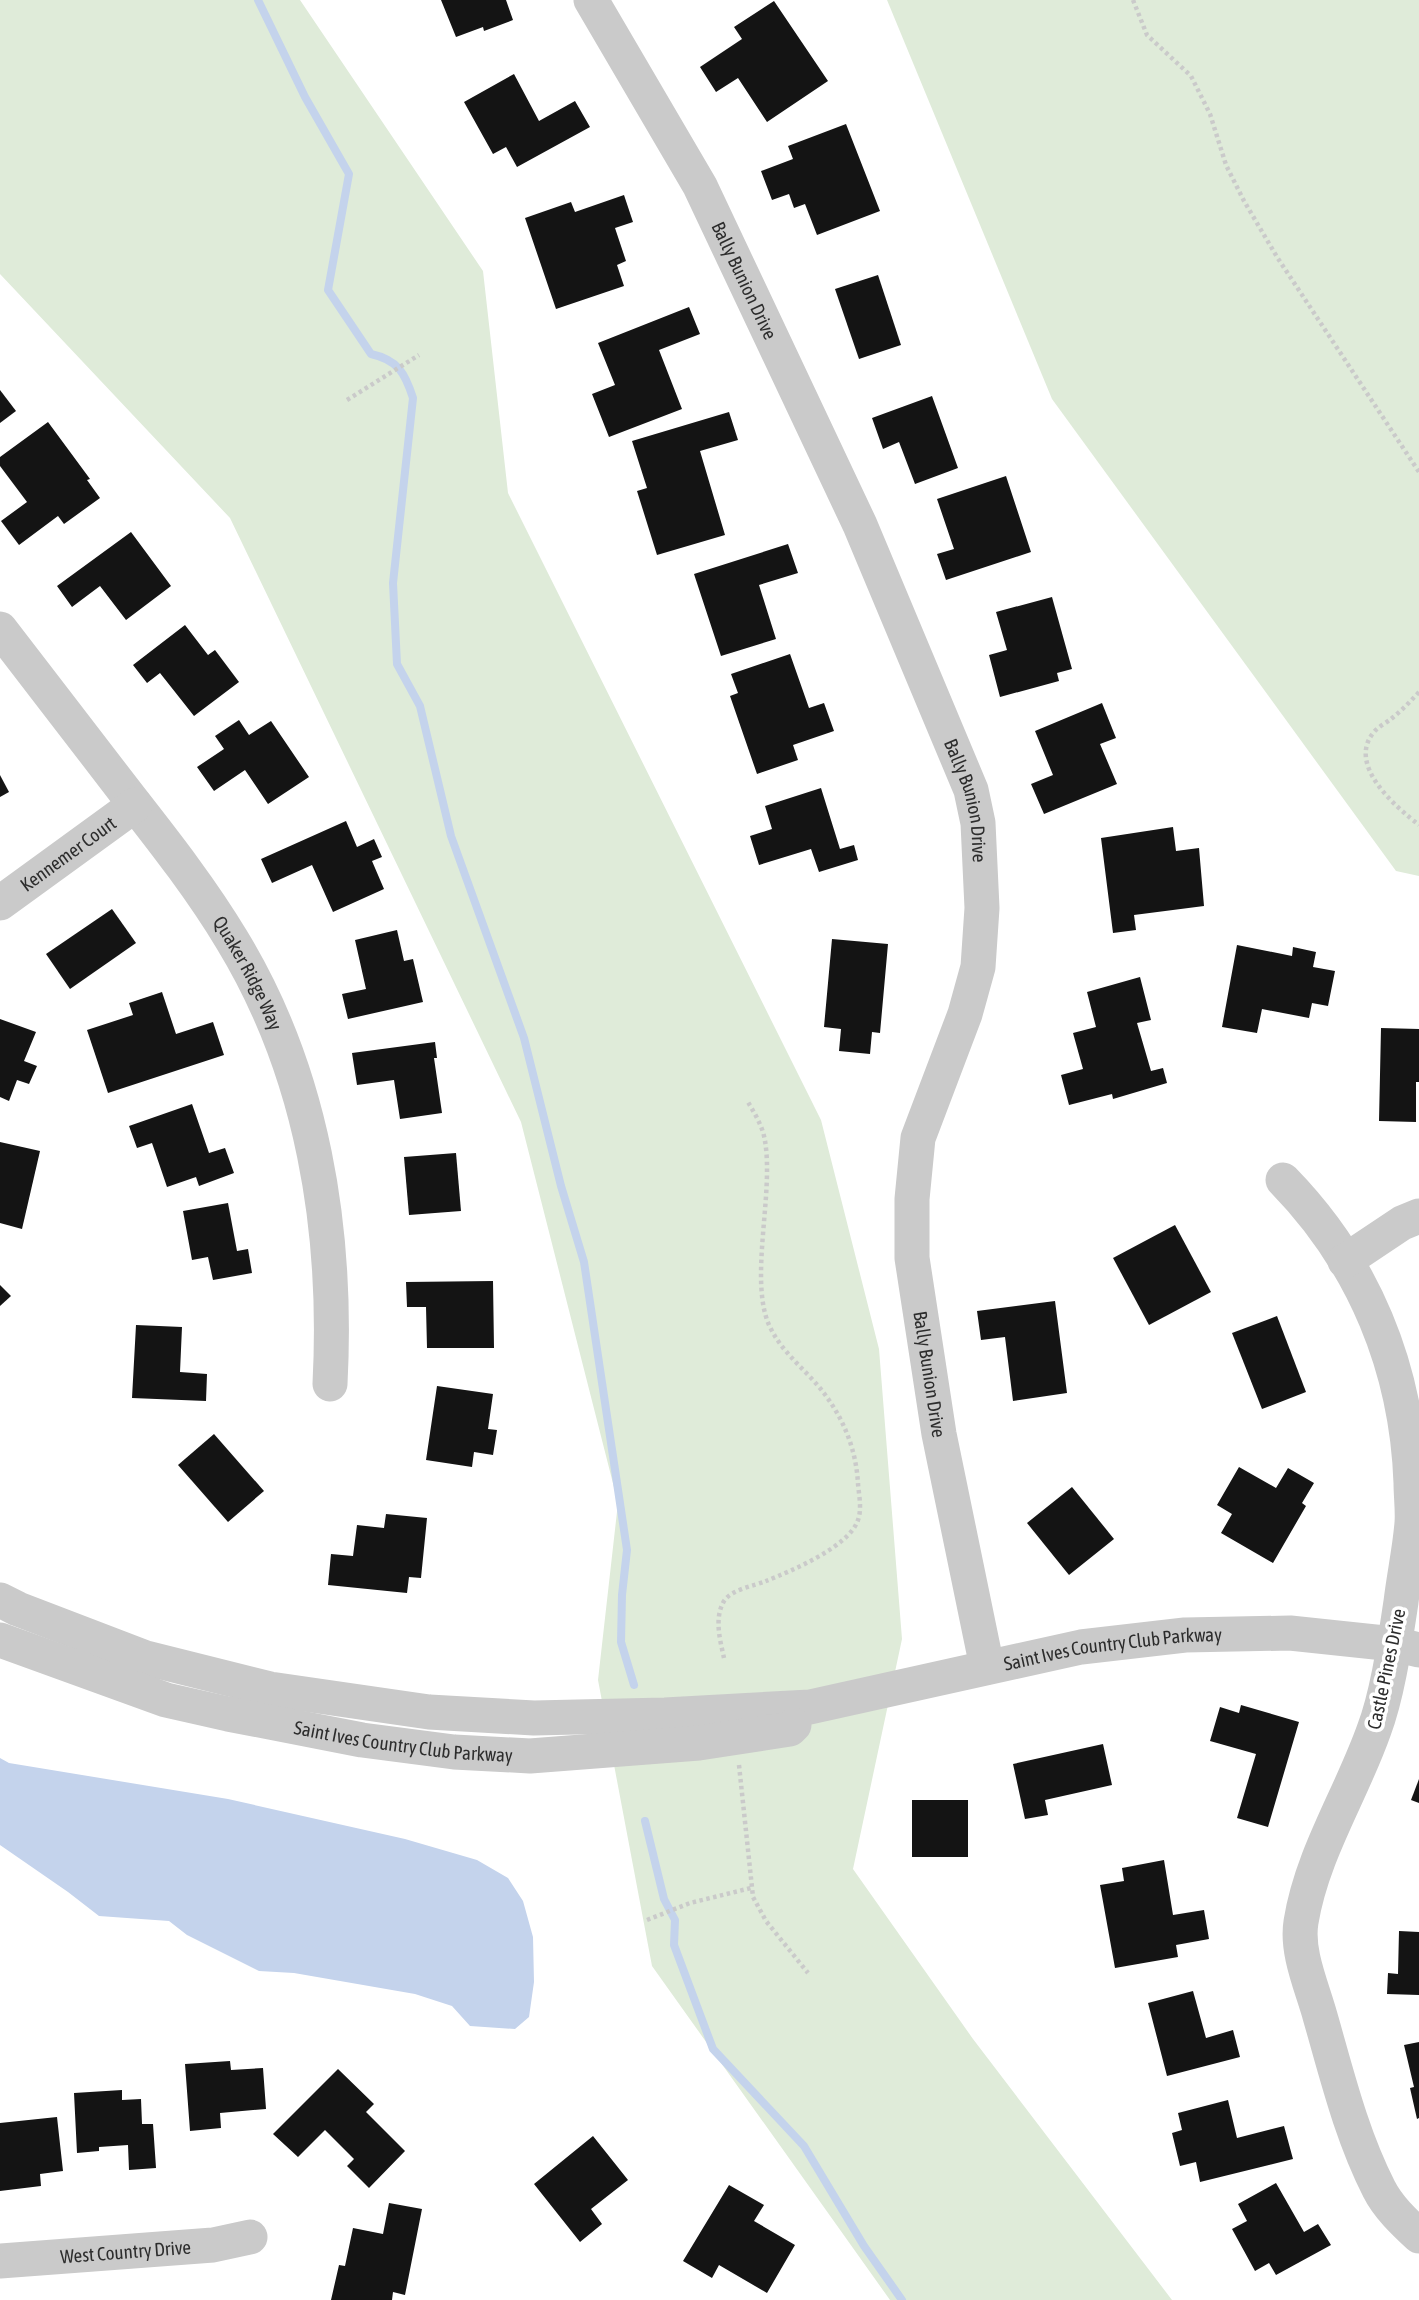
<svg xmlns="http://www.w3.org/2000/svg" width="1419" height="2300" viewBox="0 0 1419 2300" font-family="'Asap Condensed',sans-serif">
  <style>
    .green { fill: #dfebd9 }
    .water { fill: #c4d3ec }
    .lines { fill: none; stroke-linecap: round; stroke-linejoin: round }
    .stream { stroke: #c4d3ec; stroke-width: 8 }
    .building { fill: #141414 }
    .path { stroke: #cacaca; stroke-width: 4.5; stroke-dasharray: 3.5 3.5; stroke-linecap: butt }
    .minor { stroke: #cacaca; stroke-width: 35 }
    .labels { text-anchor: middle; stroke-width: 7; stroke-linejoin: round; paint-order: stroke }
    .street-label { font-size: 19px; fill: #2d2d2d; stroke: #fff }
  </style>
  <rect width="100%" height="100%" fill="#fff"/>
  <!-- green -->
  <g class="green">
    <path d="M 0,0 L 300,0 L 483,271 L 508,493 L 821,1120 L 879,1349 L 902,1639 L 853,1869 L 973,2039 L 1172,2300 L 890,2300 L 652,1966 L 598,1680 L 618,1503 L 521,1122 L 230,518 L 0,274 Z"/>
    <path d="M 887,0 L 1419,0 L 1419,876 L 1396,871 L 1052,399 Z"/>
  </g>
  <!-- water -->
  <path class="water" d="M 0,1758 L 9,1763 L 228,1799 L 405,1839 L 477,1860 L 508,1878 L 523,1901 L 533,1937 L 534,1982 L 529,2017 L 515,2029 L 470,2026 L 452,2006 L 415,1994 L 294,1973 L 259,1971 L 187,1935 L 169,1921 L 99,1916 L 68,1892 L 0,1845 Z"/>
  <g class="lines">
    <!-- stream -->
    <g class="stream">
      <path d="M 258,0 L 305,97 L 349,174 L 328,290 L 371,354 C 398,360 405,373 413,398 L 393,583 L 397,664 L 420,706 L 451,836 L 524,1038 L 561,1186 L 584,1262 L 627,1550 L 622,1595 L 621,1642 L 634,1685"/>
      <path d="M 645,1821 L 664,1899 L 675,1920 L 674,1945 L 713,2049 L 804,2146 L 864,2246 L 902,2300"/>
    </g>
  </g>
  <!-- building -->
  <g class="building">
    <path d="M 441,0 L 506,0 L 513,20 L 484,31 L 483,27 L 456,37 Z"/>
    <path d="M 774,1 L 828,81 L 767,122 L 738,78 L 716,92 L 700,67 L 742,39 L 734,27 Z"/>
    <path d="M 514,74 L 539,121 L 575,101 L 590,127 L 517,167 L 506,147 L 493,154 L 464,102 Z"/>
    <path d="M 846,124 L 880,211 L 817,235 L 805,204 L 794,208 L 789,194 L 772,200 L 761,171 L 793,159 L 788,146 Z"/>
    <path d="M 624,195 L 633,222 L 615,228 L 626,261 L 617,265 L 624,286 L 556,309 L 525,218 L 571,202 L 575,212 Z"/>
    <path d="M 878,275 L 901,345 L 859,359 L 835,289 Z"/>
    <path d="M 689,307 L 700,334 L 659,350 L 682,409 L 609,437 L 592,394 L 615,385 L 598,343 Z"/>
    <path d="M 0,390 L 16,411 L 0,423 Z"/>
    <path d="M 932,396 L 958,468 L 915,484 L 899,442 L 883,449 L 872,418 Z"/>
    <path d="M 729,412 L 738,440 L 700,451 L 725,535 L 657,555 L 637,491 L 647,488 L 632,441 Z"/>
    <path d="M 48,422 L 90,479 L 87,480 L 100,498 L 64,524 L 58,516 L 19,545 L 1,521 L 27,502 L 0,466 L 0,457 Z"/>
    <path d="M 1006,476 L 1031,552 L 946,580 L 937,554 L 954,549 L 937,499 Z"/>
    <path d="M 131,532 L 171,586 L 126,620 L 100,586 L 72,607 L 57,586 Z"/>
    <path d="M 788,544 L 798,573 L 759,585 L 776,639 L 721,656 L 694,574 Z"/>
    <path d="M 1052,597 L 1072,669 L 1057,673 L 1059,681 L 1000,697 L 989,655 L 1007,650 L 996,612 Z"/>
    <path d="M 185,625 L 208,655 L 215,650 L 239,682 L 194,716 L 160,673 L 147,683 L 133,665 Z"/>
    <path d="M 790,654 L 809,708 L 824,703 L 834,731 L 793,745 L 798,760 L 757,774 L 730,696 L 738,693 L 731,674 Z"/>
    <path d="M 1102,703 L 1116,738 L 1100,744 L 1117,784 L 1044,814 L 1031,784 L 1053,775 L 1035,731 Z"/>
    <path d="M 239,720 L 249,735 L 271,721 L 309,777 L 268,804 L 245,770 L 214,791 L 197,767 L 224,749 L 215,736 Z"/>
    <path d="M 0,775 L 9,792 L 0,797 Z"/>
    <path d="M 821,788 L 840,849 L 854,845 L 858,860 L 819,872 L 811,849 L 759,865 L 750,836 L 772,829 L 765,806 Z"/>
    <path d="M 346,821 L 357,847 L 374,839 L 382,857 L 372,861 L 384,889 L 333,912 L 312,865 L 272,883 L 261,859 Z"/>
    <path d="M 1173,827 L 1176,851 L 1199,848 L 1204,906 L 1134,915 L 1136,930 L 1113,933 L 1101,838 Z"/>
    <path d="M 112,909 L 136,943 L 70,989 L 46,954 Z"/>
    <path d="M 397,930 L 404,961 L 413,959 L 423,1002 L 348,1019 L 342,994 L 366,989 L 355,940 Z"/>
    <path d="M 832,939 L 888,944 L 880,1033 L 872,1032 L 870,1054 L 839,1051 L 841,1029 L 824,1027 Z"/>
    <path d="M 1237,945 L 1292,956 L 1293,947 L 1316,952 L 1313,967 L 1335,971 L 1328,1006 L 1312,1003 L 1309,1018 L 1262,1009 L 1257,1033 L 1222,1027 Z"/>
    <path d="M 1140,977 L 1151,1020 L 1137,1023 L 1151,1071 L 1163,1068 L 1167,1083 L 1113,1099 L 1112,1094 L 1069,1105 L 1061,1075 L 1083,1069 L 1073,1033 L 1096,1027 L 1087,992 Z"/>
    <path d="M 162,992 L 176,1034 L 213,1022 L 224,1055 L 108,1093 L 87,1030 L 133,1015 L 129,1003 Z"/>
    <path d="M 0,1019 L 36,1032 L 24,1061 L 37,1066 L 29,1084 L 17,1080 L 9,1101 L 0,1097 Z"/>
    <path d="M 1381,1028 L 1419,1029 L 1419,1082 L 1416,1082 L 1416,1122 L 1379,1121 Z"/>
    <path d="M 435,1042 L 437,1058 L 434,1058 L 442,1113 L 400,1119 L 394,1080 L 357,1085 L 352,1053 Z"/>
    <path d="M 192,1104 L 209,1153 L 225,1148 L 234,1173 L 199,1186 L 196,1177 L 167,1187 L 152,1143 L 137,1148 L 129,1126 Z"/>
    <path d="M 0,1142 L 40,1151 L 22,1229 L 0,1223 Z"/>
    <path d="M 456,1153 L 461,1211 L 409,1215 L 404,1157 Z"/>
    <path d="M 228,1203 L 237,1251 L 248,1249 L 252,1273 L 213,1280 L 208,1257 L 192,1260 L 183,1211 Z"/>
    <path d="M 1175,1225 L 1211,1292 L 1149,1325 L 1113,1258 Z"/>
    <path d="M 493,1281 L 494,1348 L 427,1348 L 426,1307 L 407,1307 L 406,1282 Z"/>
    <path d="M 0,1285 L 11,1296 L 0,1306 Z"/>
    <path d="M 1055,1301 L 1067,1393 L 1013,1401 L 1005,1337 L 981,1340 L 977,1311 Z"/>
    <path d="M 1277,1316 L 1306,1392 L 1262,1409 L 1232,1333 Z"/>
    <path d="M 136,1325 L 182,1327 L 180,1372 L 207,1374 L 206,1401 L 132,1398 Z"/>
    <path d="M 437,1386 L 493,1394 L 488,1429 L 497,1430 L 493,1455 L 474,1452 L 472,1467 L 426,1460 Z"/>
    <path d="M 214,1434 L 264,1491 L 228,1522 L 178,1465 Z"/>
    <path d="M 1239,1467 L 1276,1488 L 1288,1468 L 1314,1483 L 1302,1503 L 1306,1506 L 1273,1563 L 1221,1533 L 1232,1514 L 1217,1505 Z"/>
    <path d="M 1072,1487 L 1114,1539 L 1069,1575 L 1027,1523 Z"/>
    <path d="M 386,1514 L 427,1518 L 421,1578 L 409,1577 L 407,1593 L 328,1585 L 331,1554 L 353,1556 L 357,1525 L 384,1528 Z"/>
    <path d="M 1241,1705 L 1299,1722 L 1268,1827 L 1237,1818 L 1256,1754 L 1210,1741 L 1220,1707 L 1239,1713 Z"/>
    <path d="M 1103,1744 L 1112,1785 L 1045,1800 L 1048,1815 L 1025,1819 L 1013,1764 Z"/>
    <path d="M 1419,1779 L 1419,1803 L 1411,1800 Z"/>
    <rect x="912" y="1800" width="56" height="57"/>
    <path d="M 1164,1860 L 1173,1915 L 1204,1910 L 1209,1939 L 1176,1945 L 1178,1957 L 1115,1968 L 1100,1885 L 1124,1881 L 1122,1868 Z"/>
    <path d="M 1399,1931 L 1419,1932 L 1419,1995 L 1387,1994 L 1388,1973 L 1398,1974 Z"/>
    <path d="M 1193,1991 L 1206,2038 L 1233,2030 L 1240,2057 L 1167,2076 L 1148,2003 Z"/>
    <path d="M 1419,2042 L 1419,2118 L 1417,2119 L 1410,2088 L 1414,2087 L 1404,2045 Z"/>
    <path d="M 230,2061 L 231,2070 L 263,2068 L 266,2109 L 220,2113 L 221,2128 L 190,2131 L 185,2064 Z"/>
    <path d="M 338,2069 L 374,2104 L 366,2112 L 405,2151 L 369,2188 L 347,2166 L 354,2159 L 325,2130 L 298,2157 L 273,2134 Z"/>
    <path d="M 122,2090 L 122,2100 L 141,2099 L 142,2124 L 153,2124 L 156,2168 L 129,2170 L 128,2145 L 99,2147 L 99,2151 L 77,2153 L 74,2093 Z"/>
    <path d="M 1228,2100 L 1237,2138 L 1284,2126 L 1293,2159 L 1200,2182 L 1196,2162 L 1180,2166 L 1172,2133 L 1182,2130 L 1178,2113 Z"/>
    <path d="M 57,2117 L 63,2171 L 40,2174 L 41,2186 L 0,2191 L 0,2123 Z"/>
    <path d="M 593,2136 L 628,2180 L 591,2209 L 602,2224 L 580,2242 L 534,2184 Z"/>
    <path d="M 1276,2183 L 1304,2232 L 1318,2224 L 1331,2245 L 1276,2275 L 1269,2263 L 1255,2271 L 1232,2229 L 1247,2221 L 1238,2204 Z"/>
    <path d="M 729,2185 L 764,2205 L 754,2221 L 795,2245 L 767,2293 L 719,2265 L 712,2278 L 683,2261 Z"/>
    <path d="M 389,2203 L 422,2209 L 405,2295 L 393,2292 L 392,2300 L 331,2300 L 339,2265 L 345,2266 L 353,2228 L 383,2234 Z"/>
  </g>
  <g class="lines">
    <!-- path -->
    <g class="path">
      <path d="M 1133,0 L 1147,35 L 1191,76 L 1210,114 L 1226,165 L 1244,201 L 1277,257 L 1419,472"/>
      <path d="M 347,400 L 419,355"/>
      <path d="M 1419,692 C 1410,702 1401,711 1391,719 C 1386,723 1378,727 1374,732 C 1346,765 1396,807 1419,825"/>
      <path d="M 724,1658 C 720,1640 714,1618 724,1601 C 732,1589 754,1586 766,1581 C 791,1571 849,1547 858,1520 C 862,1509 859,1495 858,1484 C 856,1444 839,1408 812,1379 C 796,1362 779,1347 769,1325 C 749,1279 774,1194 765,1141 C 763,1127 755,1114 748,1102"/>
      <path d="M 739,1765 L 753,1897 L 766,1921 L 808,1973"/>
      <path d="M 647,1920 L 690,1903 L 751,1888"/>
    </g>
    <!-- minor -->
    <g class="minor">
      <path id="s1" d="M 591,0 L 700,186 L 860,525 L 971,790 L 978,823 L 982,908 L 978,967 L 965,1014 L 918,1138 L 912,1199 L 912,1258 L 939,1434 L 987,1667"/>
      <path id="s2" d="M 0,629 C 43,685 87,742 130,798 C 166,844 202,890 232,940 C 313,1073 338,1230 330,1384"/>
      <path id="s3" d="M 0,903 L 135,805"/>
      <path d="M 1283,1180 C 1364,1263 1407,1368 1411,1483 C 1411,1496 1413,1510 1412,1523 C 1410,1549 1404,1576 1401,1602 C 1395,1641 1388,1693 1374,1730 C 1351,1795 1312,1854 1301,1922 C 1296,1952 1312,1987 1320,2016 C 1337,2075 1351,2134 1379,2189 C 1388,2207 1404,2222 1419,2236"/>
      <path d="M 1345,1261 L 1402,1223 L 1419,1216"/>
      <path id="s4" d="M 0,1600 L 18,1609 L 146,1658 L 270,1689 L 429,1712 L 534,1718 L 665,1715 L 810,1707 L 1081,1647 L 1185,1635 L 1290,1633 L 1394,1644 L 1419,1650"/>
      <path id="s5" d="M 0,1640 L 166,1700 L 228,1714 L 362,1740 L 454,1752 L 530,1756 L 699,1743 L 790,1729 L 794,1725"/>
      <path id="s6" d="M 0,2261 L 213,2245 L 250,2237"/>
    </g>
  </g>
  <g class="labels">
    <!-- street labels -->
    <g class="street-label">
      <text dy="7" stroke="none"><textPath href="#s1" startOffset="320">Bally Bunion Drive</textPath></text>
      <text dy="7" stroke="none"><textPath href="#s1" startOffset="887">Bally Bunion Drive</textPath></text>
      <text dy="7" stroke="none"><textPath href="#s3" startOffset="84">Kennemer Court</textPath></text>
      <text dy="7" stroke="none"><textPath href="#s2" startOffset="425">Quaker Ridge Way</textPath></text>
      <text dy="7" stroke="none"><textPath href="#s1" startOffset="1475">Bally Bunion Drive</textPath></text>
      <text dy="7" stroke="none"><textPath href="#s4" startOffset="1136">Saint Ives Country Club Parkway</textPath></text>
      <text transform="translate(1386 1669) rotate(-78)" y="7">Castle Pines Drive</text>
      <text dy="7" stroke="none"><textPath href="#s5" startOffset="418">Saint Ives Country Club Parkway</textPath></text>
      <text dy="7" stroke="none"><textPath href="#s6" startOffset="126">West Country Drive</textPath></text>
    </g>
  </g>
</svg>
